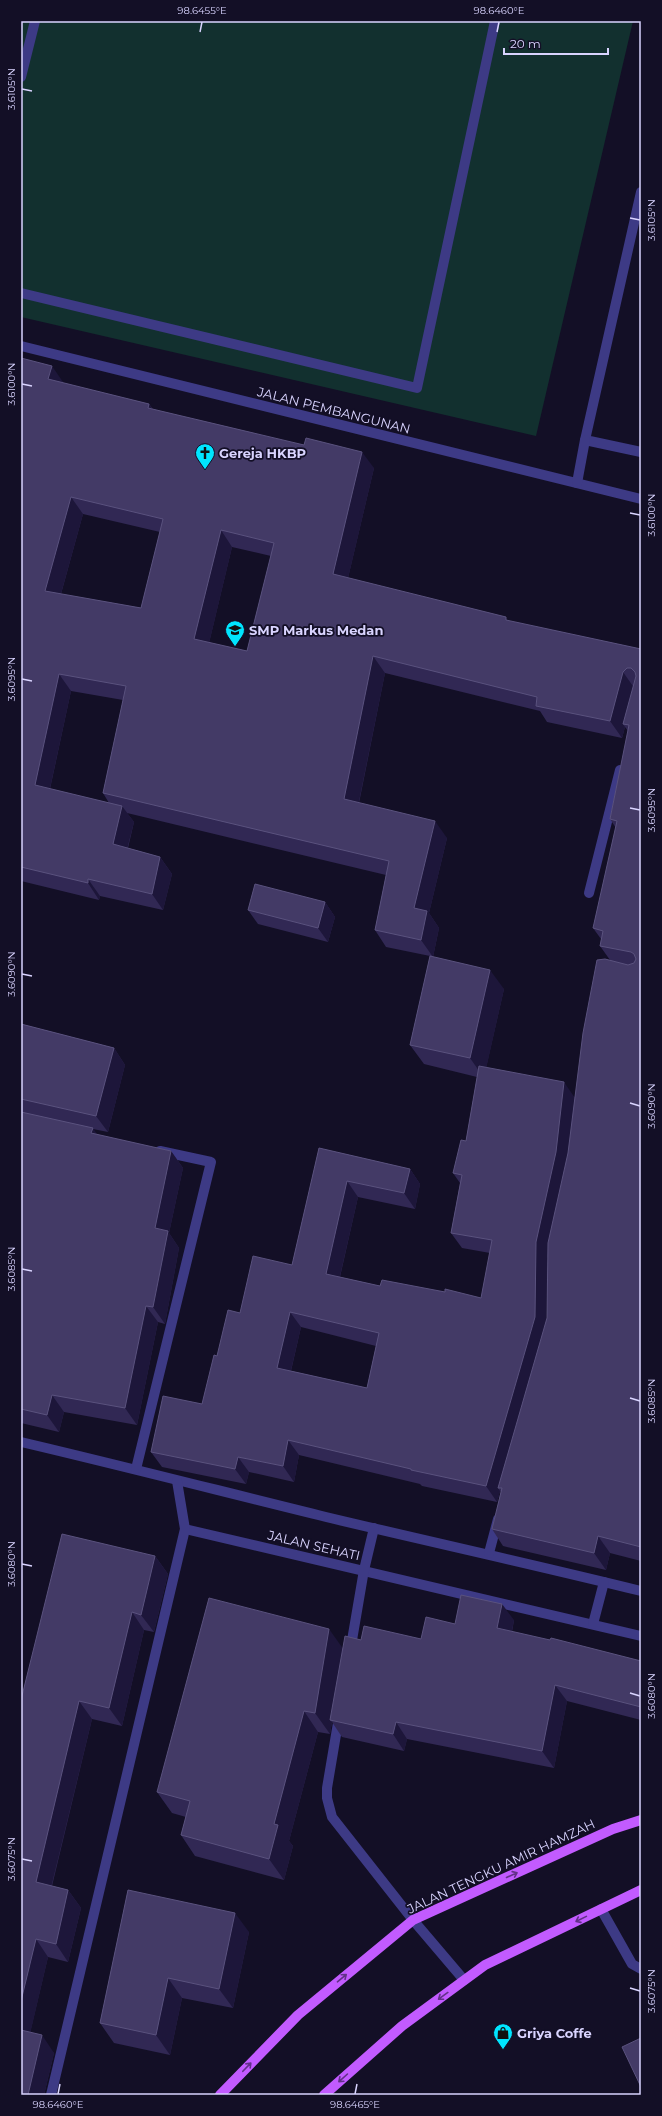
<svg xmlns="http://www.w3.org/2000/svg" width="662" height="2116" viewBox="0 0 662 2116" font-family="Montserrat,sans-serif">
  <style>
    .green { fill: #12302f }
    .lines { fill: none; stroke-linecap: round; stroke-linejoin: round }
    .minor { stroke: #3d3a85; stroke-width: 10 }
    .major { stroke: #c25bff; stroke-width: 10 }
    .wall { fill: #312854; fill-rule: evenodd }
    .shaded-wall { fill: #1d163a }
    .building { fill: #433a66; stroke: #5a527e; fill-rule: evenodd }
    .oneway { stroke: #623188 }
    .ticks { fill: none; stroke: #d9d4ff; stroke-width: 1.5 }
    .labels { text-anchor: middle; stroke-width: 3.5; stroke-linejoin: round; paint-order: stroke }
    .street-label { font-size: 13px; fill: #d9d4ff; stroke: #130f26 }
    .poi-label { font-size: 13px; font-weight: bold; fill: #d9d4ff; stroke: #130f26; text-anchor: start }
    .neatline { fill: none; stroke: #d9d4ff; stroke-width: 1.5 }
    .ticks-label { font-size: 10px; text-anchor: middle; fill: #d9d4ff }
  </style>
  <rect width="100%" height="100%" fill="#130f26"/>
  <!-- green -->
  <path class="green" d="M 23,21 L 633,21 L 536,436 L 21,317 L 21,29 Z"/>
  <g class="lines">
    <!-- minor -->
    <g class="minor">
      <path d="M 21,77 L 35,21"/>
      <path d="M 641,192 L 585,440 L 641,452"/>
      <path d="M 21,293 L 417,388 L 495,21"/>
      <path d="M 21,346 L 641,499"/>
      <path d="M 577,483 L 585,440"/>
      <path d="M 589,893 L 620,770"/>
      <path d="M 21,1442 C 123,1466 224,1492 326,1517 C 431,1542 536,1565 641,1591"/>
      <path d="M 136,1469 L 211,1162 L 160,1151"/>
      <path d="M 185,1529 L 641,1636"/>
      <path d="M 489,1553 L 498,1519"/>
      <path d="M 593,1624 L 604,1582"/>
      <path d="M 350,1652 L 364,1570 L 374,1528"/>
      <path d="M 339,1717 L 327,1788 L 327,1798 L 332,1817 L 413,1920 L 464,1980"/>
      <path d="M 601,1909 L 632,1964 L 641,1969"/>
      <path d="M 51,2095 L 185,1529 L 177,1481"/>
    </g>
    <!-- major -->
    <g class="major">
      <path d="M 220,2095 L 298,2015 L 413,1920 L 613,1829 L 641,1820"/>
      <path d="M 324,2095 L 402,2026 L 485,1965 L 641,1890"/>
    </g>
  </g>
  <!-- wall -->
  <g class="wall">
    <path d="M 21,358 L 63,382 L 63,383 L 149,404 L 153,409 L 374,468 L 348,578 L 509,621 L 641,649 L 641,1561 L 610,1553 L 606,1570 L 503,1546 L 492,1529 L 501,1492 L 500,1491 L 497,1502 L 422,1486 L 420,1484 L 299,1455 L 294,1482 L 249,1472 L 246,1484 L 162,1467 L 151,1452 L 202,1404 L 217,1356 L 240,1313 L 292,1265 L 319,1148 L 410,1169 L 420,1184 L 415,1209 L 358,1197 L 340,1277 L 380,1286 L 445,1292 L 481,1298 L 490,1253 L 462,1248 L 451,1233 L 460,1183 L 453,1173 L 466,1141 L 477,1077 L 424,1064 L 410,1045 L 430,956 L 386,947 L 375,930 L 386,875 L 127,813 L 134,822 L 128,848 L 160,857 L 172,874 L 163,910 L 100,896 L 99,900 L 21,881 ZM 83,514 L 160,532 L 141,608 L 61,594 ZM 232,547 L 271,556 L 247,651 L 209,643 ZM 385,673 L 540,711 L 547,722 L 622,738 L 625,727 L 628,731 L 610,819 L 616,828 L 593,928 L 601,939 L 600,946 L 610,960 L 575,1097 L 486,1068 L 504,989 L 433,957 L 439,928 L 429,913 L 447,838 L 359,803 ZM 71,691 L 123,700 L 103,793 L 109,803 L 50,789 ZM 548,1254 L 547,1318 L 546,1321 L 547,1258 ZM 301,1327 L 376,1346 L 367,1388 L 291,1371 Z"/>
    <path d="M 325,902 L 335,917 L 328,942 L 258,924 L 248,910 Z"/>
    <path d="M 21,1024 L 114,1048 L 125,1065 L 108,1132 L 93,1129 L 97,1135 L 171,1151 L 183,1168 L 169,1233 L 179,1248 L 165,1324 L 158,1322 L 137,1425 L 64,1412 L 59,1432 L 21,1423 Z"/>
    <path d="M 155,1556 L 168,1574 L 154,1632 L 144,1630 L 122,1726 L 92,1719 L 52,1886 L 68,1890 L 81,1908 L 68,1962 L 48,1957 L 30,2033 L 54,2053 L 44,2095 L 21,2095 L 21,1700 Z"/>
    <path d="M 514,1620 L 512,1632 L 641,1661 L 641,1720 L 567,1701 L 554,1768 L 407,1739 L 404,1751 L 342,1737 L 332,1722 L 330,1734 L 318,1732 L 289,1841 L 293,1846 L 284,1880 L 195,1856 L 181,1835 L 186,1817 L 172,1813 L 157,1792 L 343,1648 L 361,1640 L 421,1639 L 455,1624 Z"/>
    <path d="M 128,1890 L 249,1932 L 233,2008 L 182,1998 L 170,2055 L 114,2043 L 100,2023 Z"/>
  </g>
  <!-- shaded-wall -->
  <g class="shaded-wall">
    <path d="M 52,366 L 63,382 L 60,396 L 48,379 Z"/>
    <path d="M 149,404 L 161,421 L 148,408 Z"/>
    <path d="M 362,452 L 374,468 L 345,591 L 333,574 Z"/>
    <path d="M 71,497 L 83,514 L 57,608 L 45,591 Z"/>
    <path d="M 221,530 L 232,547 L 206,656 L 194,639 Z"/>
    <path d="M 373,656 L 385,673 L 356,816 L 344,799 Z"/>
    <path d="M 623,672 L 635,689 L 623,724 L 625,727 L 622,738 L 610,721 Z"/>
    <path d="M 59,674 L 71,691 L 47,802 L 35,785 Z"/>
    <path d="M 122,806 L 134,822 L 124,861 L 113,844 Z"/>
    <path d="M 435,821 L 447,838 L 429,913 L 439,928 L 433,957 L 421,940 L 414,908 Z"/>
    <path d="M 160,857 L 172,874 L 163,910 L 152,894 Z"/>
    <path d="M 88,879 L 100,896 L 99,900 L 88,883 Z"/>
    <path d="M 325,902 L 335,917 L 328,942 L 318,928 Z"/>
    <path d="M 490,970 L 504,989 L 484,1078 L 470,1058 Z"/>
    <path d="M 114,1048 L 125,1065 L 108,1132 L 96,1116 Z"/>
    <path d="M 564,1082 L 575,1098 L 567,1167 L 547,1258 L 546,1332 L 498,1488 L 500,1491 L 497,1502 L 486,1486 L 536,1242 Z"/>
    <path d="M 93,1128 L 104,1145 L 91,1133 Z"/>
    <path d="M 171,1151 L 183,1168 L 169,1233 L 179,1248 L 165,1324 L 153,1307 L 155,1228 Z"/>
    <path d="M 410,1169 L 420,1184 L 415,1209 L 404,1193 Z"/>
    <path d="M 347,1181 L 358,1197 L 337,1289 L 326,1274 Z"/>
    <path d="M 146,1306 L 158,1322 L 137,1425 L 125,1408 Z"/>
    <path d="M 290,1312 L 301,1327 L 288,1383 L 277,1368 Z"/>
    <path d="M 52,1395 L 64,1412 L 59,1432 L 47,1415 Z"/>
    <path d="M 288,1440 L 299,1455 L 294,1482 L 283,1466 Z"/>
    <path d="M 238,1457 L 249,1472 L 246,1484 L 235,1469 Z"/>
    <path d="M 598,1536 L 610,1553 L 606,1570 L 594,1553 Z"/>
    <path d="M 155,1556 L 168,1574 L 154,1632 L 141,1615 Z"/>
    <path d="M 502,1604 L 514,1620 L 509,1645 L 497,1628 Z"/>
    <path d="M 132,1612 L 144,1630 L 122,1726 L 109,1708 Z"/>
    <path d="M 329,1629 L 344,1650 L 330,1720 L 332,1722 L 330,1734 L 315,1713 Z"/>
    <path d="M 555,1685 L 567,1701 L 554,1768 L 542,1751 Z"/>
    <path d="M 79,1701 L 92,1719 L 48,1900 L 36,1882 Z"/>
    <path d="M 304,1711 L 318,1732 L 289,1841 L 293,1846 L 284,1880 L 269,1859 L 274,1824 Z"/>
    <path d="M 396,1722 L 407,1739 L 404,1751 L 393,1734 Z"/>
    <path d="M 68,1890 L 81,1908 L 68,1962 L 56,1944 Z"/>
    <path d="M 235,1913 L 249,1932 L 233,2008 L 219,1989 Z"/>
    <path d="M 36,1939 L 48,1957 L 27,2047 L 21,2038 L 21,2001 Z"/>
    <path d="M 168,1978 L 182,1998 L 170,2055 L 156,2035 Z"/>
    <path d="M 42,2035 L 54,2053 L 44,2095 L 28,2095 Z"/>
  </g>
  <!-- building -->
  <g class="building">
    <path d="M 21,358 L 52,366 L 48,379 L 149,404 L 148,408 L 304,445 L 306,438 L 362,452 L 333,574 L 506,617 L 506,620 L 641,649 L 641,1547 L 598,1536 L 594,1553 L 492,1529 L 502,1488 L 498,1488 L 547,1318 L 548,1243 L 568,1153 L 583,1033 L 597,960 L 605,959 L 628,965 L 634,963 L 636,959 L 634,954 L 631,952 L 600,946 L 603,931 L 593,928 L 617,821 L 610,819 L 629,725 L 623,724 L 636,676 L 635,672 L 631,668 L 627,668 L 623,672 L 610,721 L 536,706 L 537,697 L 373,656 L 344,799 L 435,821 L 414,908 L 427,911 L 421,940 L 375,930 L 389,861 L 103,793 L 126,686 L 59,674 L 35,785 L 122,806 L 113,844 L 160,857 L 152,894 L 88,879 L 88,883 L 21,867 ZM 71,497 L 163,519 L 141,608 L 45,591 ZM 221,530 L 274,543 L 247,651 L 194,639 Z"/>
    <path d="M 255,884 L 325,902 L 318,928 L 248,910 Z"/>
    <path d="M 430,956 L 490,970 L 470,1058 L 410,1045 Z"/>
    <path d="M 21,1024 L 114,1048 L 96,1116 L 21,1099 Z"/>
    <path d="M 479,1066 L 564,1082 L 556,1152 L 536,1242 L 535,1317 L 486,1486 L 411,1470 L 411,1469 L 288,1440 L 283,1466 L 238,1457 L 235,1469 L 151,1452 L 163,1396 L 202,1404 L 214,1355 L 217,1356 L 228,1310 L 240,1313 L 253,1256 L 292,1265 L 319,1148 L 410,1169 L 404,1193 L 347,1181 L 326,1274 L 380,1286 L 382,1280 L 445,1292 L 445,1289 L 481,1298 L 492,1240 L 451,1233 L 462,1175 L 453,1173 L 461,1140 L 466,1141 ZM 290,1312 L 379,1333 L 367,1388 L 277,1368 Z"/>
    <path d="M 21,1112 L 93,1128 L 91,1133 L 171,1151 L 155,1228 L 168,1231 L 153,1307 L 146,1306 L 125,1408 L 52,1395 L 47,1415 L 21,1409 Z"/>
    <path d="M 62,1534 L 155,1556 L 141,1615 L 132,1612 L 109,1708 L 79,1701 L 36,1882 L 68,1890 L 56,1944 L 36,1939 L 21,2001 L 21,1700 Z"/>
    <path d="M 461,1595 L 502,1604 L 497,1628 L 550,1640 L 551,1638 L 641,1661 L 641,1707 L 555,1685 L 542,1751 L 396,1722 L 393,1734 L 330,1720 L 345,1636 L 361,1640 L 364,1626 L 421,1639 L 426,1617 L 455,1624 Z"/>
    <path d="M 209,1598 L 329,1629 L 315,1713 L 304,1711 L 274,1824 L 278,1825 L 269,1859 L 181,1835 L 190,1801 L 157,1792 Z"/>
    <path d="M 128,1890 L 235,1913 L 219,1989 L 168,1978 L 156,2035 L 100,2023 Z"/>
    <path d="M 21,2030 L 42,2035 L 28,2095 L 21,2095 Z"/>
    <path d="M 641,2038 L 641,2087 L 622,2047 Z"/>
  </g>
  <!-- one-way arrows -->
  <defs><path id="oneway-shaft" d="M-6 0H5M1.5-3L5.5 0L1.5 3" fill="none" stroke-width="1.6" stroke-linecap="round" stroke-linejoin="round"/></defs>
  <g class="oneway">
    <use href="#oneway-shaft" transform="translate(512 1875) rotate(-24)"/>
    <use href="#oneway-shaft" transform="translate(581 1919) rotate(154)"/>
    <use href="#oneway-shaft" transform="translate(342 1978) rotate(-40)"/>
    <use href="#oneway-shaft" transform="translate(443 1996) rotate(144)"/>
    <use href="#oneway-shaft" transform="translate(247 2067) rotate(-46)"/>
    <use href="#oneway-shaft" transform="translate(343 2078) rotate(138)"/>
  </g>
  <!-- ticks -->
  <path class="ticks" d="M 200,32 L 202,22M 497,32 L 499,22M 22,89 L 32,91M 630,218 L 640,220M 22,384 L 32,386M 630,513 L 640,515M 22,679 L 32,681M 630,808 L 640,810M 22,974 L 32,976M 630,1103 L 640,1106M 22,1269 L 32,1271M 630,1398 L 640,1401M 22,1564 L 32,1566M 630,1693 L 640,1696M 22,1859 L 32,1861M 630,1988 L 640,1991M 58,2094 L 60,2084M 355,2094 L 357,2084"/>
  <!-- icons -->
  <defs>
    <symbol id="church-pin" viewBox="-11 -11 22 30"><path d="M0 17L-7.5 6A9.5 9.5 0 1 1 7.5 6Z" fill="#00e5ff" stroke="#130f26"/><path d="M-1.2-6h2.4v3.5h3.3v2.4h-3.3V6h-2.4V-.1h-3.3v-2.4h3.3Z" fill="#111"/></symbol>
    <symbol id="school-pin" viewBox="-11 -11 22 30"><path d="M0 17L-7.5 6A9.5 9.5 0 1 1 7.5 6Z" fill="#00e5ff" stroke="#130f26"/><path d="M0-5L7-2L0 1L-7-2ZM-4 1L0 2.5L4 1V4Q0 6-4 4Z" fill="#111"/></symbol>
    <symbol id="shop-pin" viewBox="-11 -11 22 30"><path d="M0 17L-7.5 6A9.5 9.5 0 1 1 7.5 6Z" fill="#00e5ff" stroke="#130f26"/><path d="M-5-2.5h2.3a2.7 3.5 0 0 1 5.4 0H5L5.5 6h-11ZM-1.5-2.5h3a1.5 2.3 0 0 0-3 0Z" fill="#111"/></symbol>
  </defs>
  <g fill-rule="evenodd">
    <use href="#church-pin" x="194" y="442" width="22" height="30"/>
    <use href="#school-pin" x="224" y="619" width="22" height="30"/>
    <use href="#shop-pin" x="492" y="2022" width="22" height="30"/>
  </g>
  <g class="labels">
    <!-- street labels -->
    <g class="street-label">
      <text transform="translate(334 410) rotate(14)" y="5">JALAN PEMBANGUNAN</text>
      <text transform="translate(314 1545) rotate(13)" y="5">JALAN SEHATI</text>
      <text transform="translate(501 1866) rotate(-25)" y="5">JALAN TENGKU AMIR HAMZAH</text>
    </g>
    <!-- poi labels -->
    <g class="poi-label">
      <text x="219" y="458">Gereja HKBP</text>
      <text x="249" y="635">SMP Markus Medan</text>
      <text x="517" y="2038">Griya Coffe</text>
    </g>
  </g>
  <!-- border -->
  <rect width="662" height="2116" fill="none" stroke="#130f26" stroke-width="44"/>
  <!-- scale -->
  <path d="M504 48v6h104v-6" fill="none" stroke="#d9d4ff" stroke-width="2"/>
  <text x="510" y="48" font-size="12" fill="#d9d4ff" stroke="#130f26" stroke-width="3" paint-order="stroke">20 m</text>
  <rect x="22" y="22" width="618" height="2072" class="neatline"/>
  <g class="ticks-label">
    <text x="202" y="14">98.6455°E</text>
    <text x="499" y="14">98.6460°E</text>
    <text transform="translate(11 89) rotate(-90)" y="4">3.6105°N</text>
    <text transform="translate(651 220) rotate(-90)" y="4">3.6105°N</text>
    <text transform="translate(11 384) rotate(-90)" y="4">3.6100°N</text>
    <text transform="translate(651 515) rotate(-90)" y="4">3.6100°N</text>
    <text transform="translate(11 679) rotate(-90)" y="4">3.6095°N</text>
    <text transform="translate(651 810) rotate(-90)" y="4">3.6095°N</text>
    <text transform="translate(11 974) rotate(-90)" y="4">3.6090°N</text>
    <text transform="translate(651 1106) rotate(-90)" y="4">3.6090°N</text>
    <text transform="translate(11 1269) rotate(-90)" y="4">3.6085°N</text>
    <text transform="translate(651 1401) rotate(-90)" y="4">3.6085°N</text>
    <text transform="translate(11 1564) rotate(-90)" y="4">3.6080°N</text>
    <text transform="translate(651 1696) rotate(-90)" y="4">3.6080°N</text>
    <text transform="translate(11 1859) rotate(-90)" y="4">3.6075°N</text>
    <text transform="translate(651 1991) rotate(-90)" y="4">3.6075°N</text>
    <text x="58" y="2108">98.6460°E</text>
    <text x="355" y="2108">98.6465°E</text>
  </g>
</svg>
